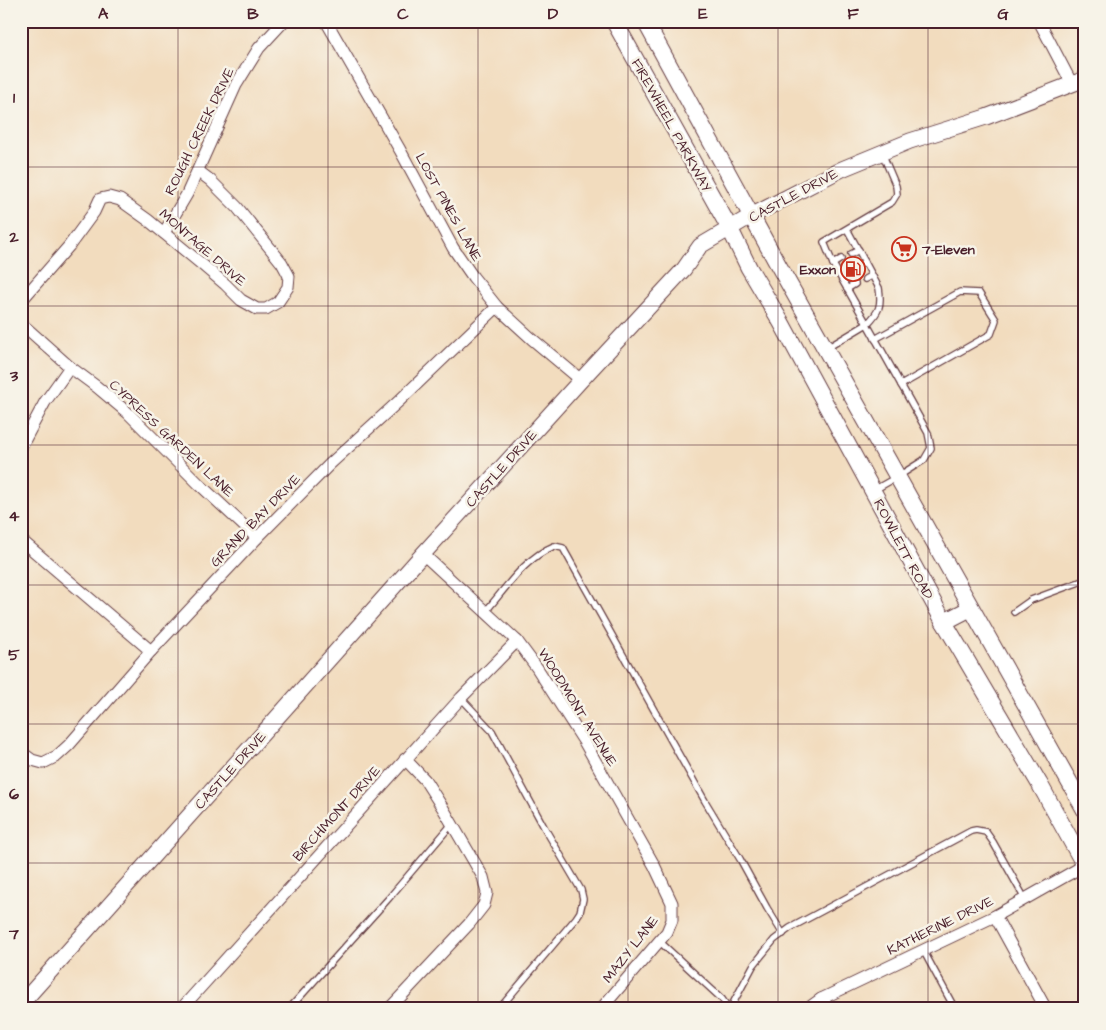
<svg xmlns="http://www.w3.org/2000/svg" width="1106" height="1030" viewBox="0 0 1106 1030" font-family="'Architects Daughter',sans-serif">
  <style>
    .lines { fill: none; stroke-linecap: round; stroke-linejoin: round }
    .service-casing { stroke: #633b41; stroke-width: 8 }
    .minor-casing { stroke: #633b41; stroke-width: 13 }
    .tertiary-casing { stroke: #633b41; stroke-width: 17 }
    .secondary-casing { stroke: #633b41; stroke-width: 18 }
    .service { stroke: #fff; stroke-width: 5.5 }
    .minor { stroke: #fff; stroke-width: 11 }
    .tertiary { stroke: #fff; stroke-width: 15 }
    .secondary { stroke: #fff; stroke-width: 16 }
    .grid { fill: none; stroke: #4a1f2b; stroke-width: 1; stroke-opacity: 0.55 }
    .labels { text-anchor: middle; stroke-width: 5; stroke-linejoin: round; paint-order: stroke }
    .street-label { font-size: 14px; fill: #4a1f2b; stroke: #f7f3e8 }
    .poi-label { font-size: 14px; font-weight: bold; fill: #4a1f2b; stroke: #f7f3e8; text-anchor: start }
    .neatline { fill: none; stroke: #4a1f2b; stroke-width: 2 }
    .grid-label { font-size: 16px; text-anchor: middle; font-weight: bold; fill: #4a1f2b }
  </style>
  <rect width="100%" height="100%" fill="#f7f3e8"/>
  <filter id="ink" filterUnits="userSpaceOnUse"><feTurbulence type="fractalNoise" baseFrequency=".02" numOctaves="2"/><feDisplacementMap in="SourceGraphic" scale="10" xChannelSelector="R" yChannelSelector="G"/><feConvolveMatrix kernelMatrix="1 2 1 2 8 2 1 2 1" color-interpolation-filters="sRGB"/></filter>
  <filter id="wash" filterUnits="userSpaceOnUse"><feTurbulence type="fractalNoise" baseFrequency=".0096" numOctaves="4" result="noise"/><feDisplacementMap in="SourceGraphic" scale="20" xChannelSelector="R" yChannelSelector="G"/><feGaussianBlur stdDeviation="1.12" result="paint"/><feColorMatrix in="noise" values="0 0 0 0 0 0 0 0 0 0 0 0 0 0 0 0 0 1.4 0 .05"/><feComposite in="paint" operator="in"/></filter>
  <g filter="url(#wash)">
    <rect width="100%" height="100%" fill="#f2dcbe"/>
  </g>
  <g filter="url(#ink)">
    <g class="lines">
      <defs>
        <g id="service">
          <path d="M 847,229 L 879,288 C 882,306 879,312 867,324 L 833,264 L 824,242 L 892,202 L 897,194 L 896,186 L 882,153"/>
          <path d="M 851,254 L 859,250"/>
          <path d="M 833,264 L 841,259"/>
          <path d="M 858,266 L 865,262"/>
          <path d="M 865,279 L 872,275"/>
          <path d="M 847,289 L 855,284"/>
          <path d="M 875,339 L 960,292 L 979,293 L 996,320 L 991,334 L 901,385"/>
          <path d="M 827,348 L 867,324 L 928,433 L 931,448 L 924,460 L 897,477 L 874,490"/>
          <path d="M 485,612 C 506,588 525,558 554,546 L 563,548 L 705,801 L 740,859 L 767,908 L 783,934"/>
          <path d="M 1014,612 L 1031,600 L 1085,580"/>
          <path d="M 461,698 L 492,731 L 544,827 L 581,890 L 583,899 L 580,912 L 576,918 L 499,1009"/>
          <path d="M 659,941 L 722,999 L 729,1009"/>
          <path d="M 923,950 L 955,1009"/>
          <path d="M 289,1009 L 389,898 L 452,824"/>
          <path d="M 730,1009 L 753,966 L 774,940 L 790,928 L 971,831 L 976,830 L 986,832 L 993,842 L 1025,899"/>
        </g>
        <g id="minor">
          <path d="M 326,21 L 400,150 L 453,248 L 473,277 L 497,307 L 532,339 L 581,380"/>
          <path d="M 1039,21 L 1072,84"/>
          <path d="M 164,233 L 187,194 L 236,85 L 259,48 L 284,21"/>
          <path d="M 21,301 L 69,246 L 94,212 L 100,199 L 109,197 L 120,200 L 148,220 L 199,262 L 225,284 L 241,300 L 257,309 L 266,309 L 278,302 L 288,287 L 289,276 L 282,263 L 237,207 L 210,180 L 198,171"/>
          <path d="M 21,321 L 23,325 L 70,367 L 97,387 L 128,413 L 199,484 L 257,538"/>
          <path d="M 21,447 L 45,402 L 70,367"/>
          <path d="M 21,540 L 151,651"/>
          <path d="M 423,554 L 517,641 L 537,668 L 585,743 L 654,865 L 672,903 L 672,920 L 667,932 L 601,1009"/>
          <path d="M 21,752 L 32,760 L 43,763 L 57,756 L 69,745 L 151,651 L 257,538 L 330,464 L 399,401 L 497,307"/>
          <path d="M 995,916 L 1046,1009"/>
          <path d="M 821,999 L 830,1009"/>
          <path d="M 181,1009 L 461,698 L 517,641"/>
          <path d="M 389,1009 L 469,924 L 484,905 L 487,893 L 483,877 L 444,810 L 425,780 L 405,759"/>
          <path d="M 807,1009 L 821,999 L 995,916 L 1085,865"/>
        </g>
        <path id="tertiary" d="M 21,1004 L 423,554 L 581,380 L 684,269 L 700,246 L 751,216 L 842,169 L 910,141 L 986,117 L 1085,79"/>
        <g id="secondary">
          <path d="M 614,21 L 730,229 L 749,268 L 781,322 L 944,622 L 1039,783 L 1085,866"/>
          <path d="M 645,21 L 776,261 L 1085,810"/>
          <path d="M 944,622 L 971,608"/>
        </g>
      </defs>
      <!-- service casing -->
      <use href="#service" class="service-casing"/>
      <!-- minor casing -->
      <use href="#minor" class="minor-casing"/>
      <!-- tertiary casing -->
      <use href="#tertiary" class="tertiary-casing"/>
      <!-- secondary casing -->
      <use href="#secondary" class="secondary-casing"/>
      <!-- service -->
      <use href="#service" class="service"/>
      <!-- minor -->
      <use href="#minor" class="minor"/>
      <!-- tertiary -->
      <use href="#tertiary" class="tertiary"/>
      <!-- secondary -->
      <use href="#secondary" class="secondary"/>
    </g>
  </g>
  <!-- grid -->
  <path class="grid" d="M 178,21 L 178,1009M 328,21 L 328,1009M 478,21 L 478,1009M 628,21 L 628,1009M 778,21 L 778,1009M 928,21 L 928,1009M 21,167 L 1085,167M 21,306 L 1085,306M 21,445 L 1085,445M 21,585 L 1085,585M 21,724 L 1085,724M 21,863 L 1085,863"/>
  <!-- icons -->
  <defs>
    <symbol id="supermarket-ring" viewBox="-11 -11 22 22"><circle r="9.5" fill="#f7f3e8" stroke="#c8321e" stroke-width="1.5"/><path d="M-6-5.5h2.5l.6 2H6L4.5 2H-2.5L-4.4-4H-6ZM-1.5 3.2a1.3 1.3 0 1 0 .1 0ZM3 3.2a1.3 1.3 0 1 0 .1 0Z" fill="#c8321e"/></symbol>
    <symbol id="fuel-ring" viewBox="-11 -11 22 22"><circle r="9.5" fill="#f7f3e8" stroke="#c8321e" stroke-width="1.5"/><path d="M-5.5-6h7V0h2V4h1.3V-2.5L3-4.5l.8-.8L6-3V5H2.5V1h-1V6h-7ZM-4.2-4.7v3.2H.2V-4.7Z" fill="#c8321e"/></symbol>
  </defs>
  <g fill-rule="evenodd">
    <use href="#supermarket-ring" x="890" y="235" width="28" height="28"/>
    <use href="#fuel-ring" x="839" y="255" width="28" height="28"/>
  </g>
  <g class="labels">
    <!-- street labels -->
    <g class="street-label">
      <text transform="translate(672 125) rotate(61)" y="5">FIREWHEEL PARKWAY</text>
      <text transform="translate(199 131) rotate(-64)" y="5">ROUGH CREEK DRIVE</text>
      <text transform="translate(793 195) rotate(-28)" y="5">CASTLE DRIVE</text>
      <text transform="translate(449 207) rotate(61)" y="5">LOST PINES LANE</text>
      <text transform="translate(203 247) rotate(41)" y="5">MONTAGE DRIVE</text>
      <text transform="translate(172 438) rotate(43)" y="5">CYPRESS GARDEN LANE</text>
      <text transform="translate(501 468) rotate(-48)" y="5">CASTLE DRIVE</text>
      <text transform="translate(255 520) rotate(-46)" y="5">GRAND BAY DRIVE</text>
      <text transform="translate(904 549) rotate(62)" y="5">ROWLETT ROAD</text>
      <text transform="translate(578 707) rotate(58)" y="5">WOODMONT AVENUE</text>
      <text transform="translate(230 770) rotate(-48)" y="5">CASTLE DRIVE</text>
      <text transform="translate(336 813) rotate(-48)" y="5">BIRCHMONT DRIVE</text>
      <text transform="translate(940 925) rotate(-26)" y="5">KATHERINE DRIVE</text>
      <text transform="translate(630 949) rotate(-52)" y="5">MAZY LANE</text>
    </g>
    <!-- poi labels -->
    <g class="poi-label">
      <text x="922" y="254">7-Eleven</text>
      <text x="836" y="274" text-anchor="end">Exxon</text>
    </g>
  </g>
  <!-- margin -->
  <rect width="1106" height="1030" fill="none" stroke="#f7f3e8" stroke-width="55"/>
  <rect x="28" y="28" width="1050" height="974" class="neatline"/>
  <g class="grid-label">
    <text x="103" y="19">A</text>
    <text x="253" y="19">B</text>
    <text x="403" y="19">C</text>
    <text x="553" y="19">D</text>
    <text x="703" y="19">E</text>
    <text x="853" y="19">F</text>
    <text x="1003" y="19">G</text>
    <text x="14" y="103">1</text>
    <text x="14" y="242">2</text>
    <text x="14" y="381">3</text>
    <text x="14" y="521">4</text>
    <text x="14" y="660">5</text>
    <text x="14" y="799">6</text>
    <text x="14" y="939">7</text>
  </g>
</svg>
